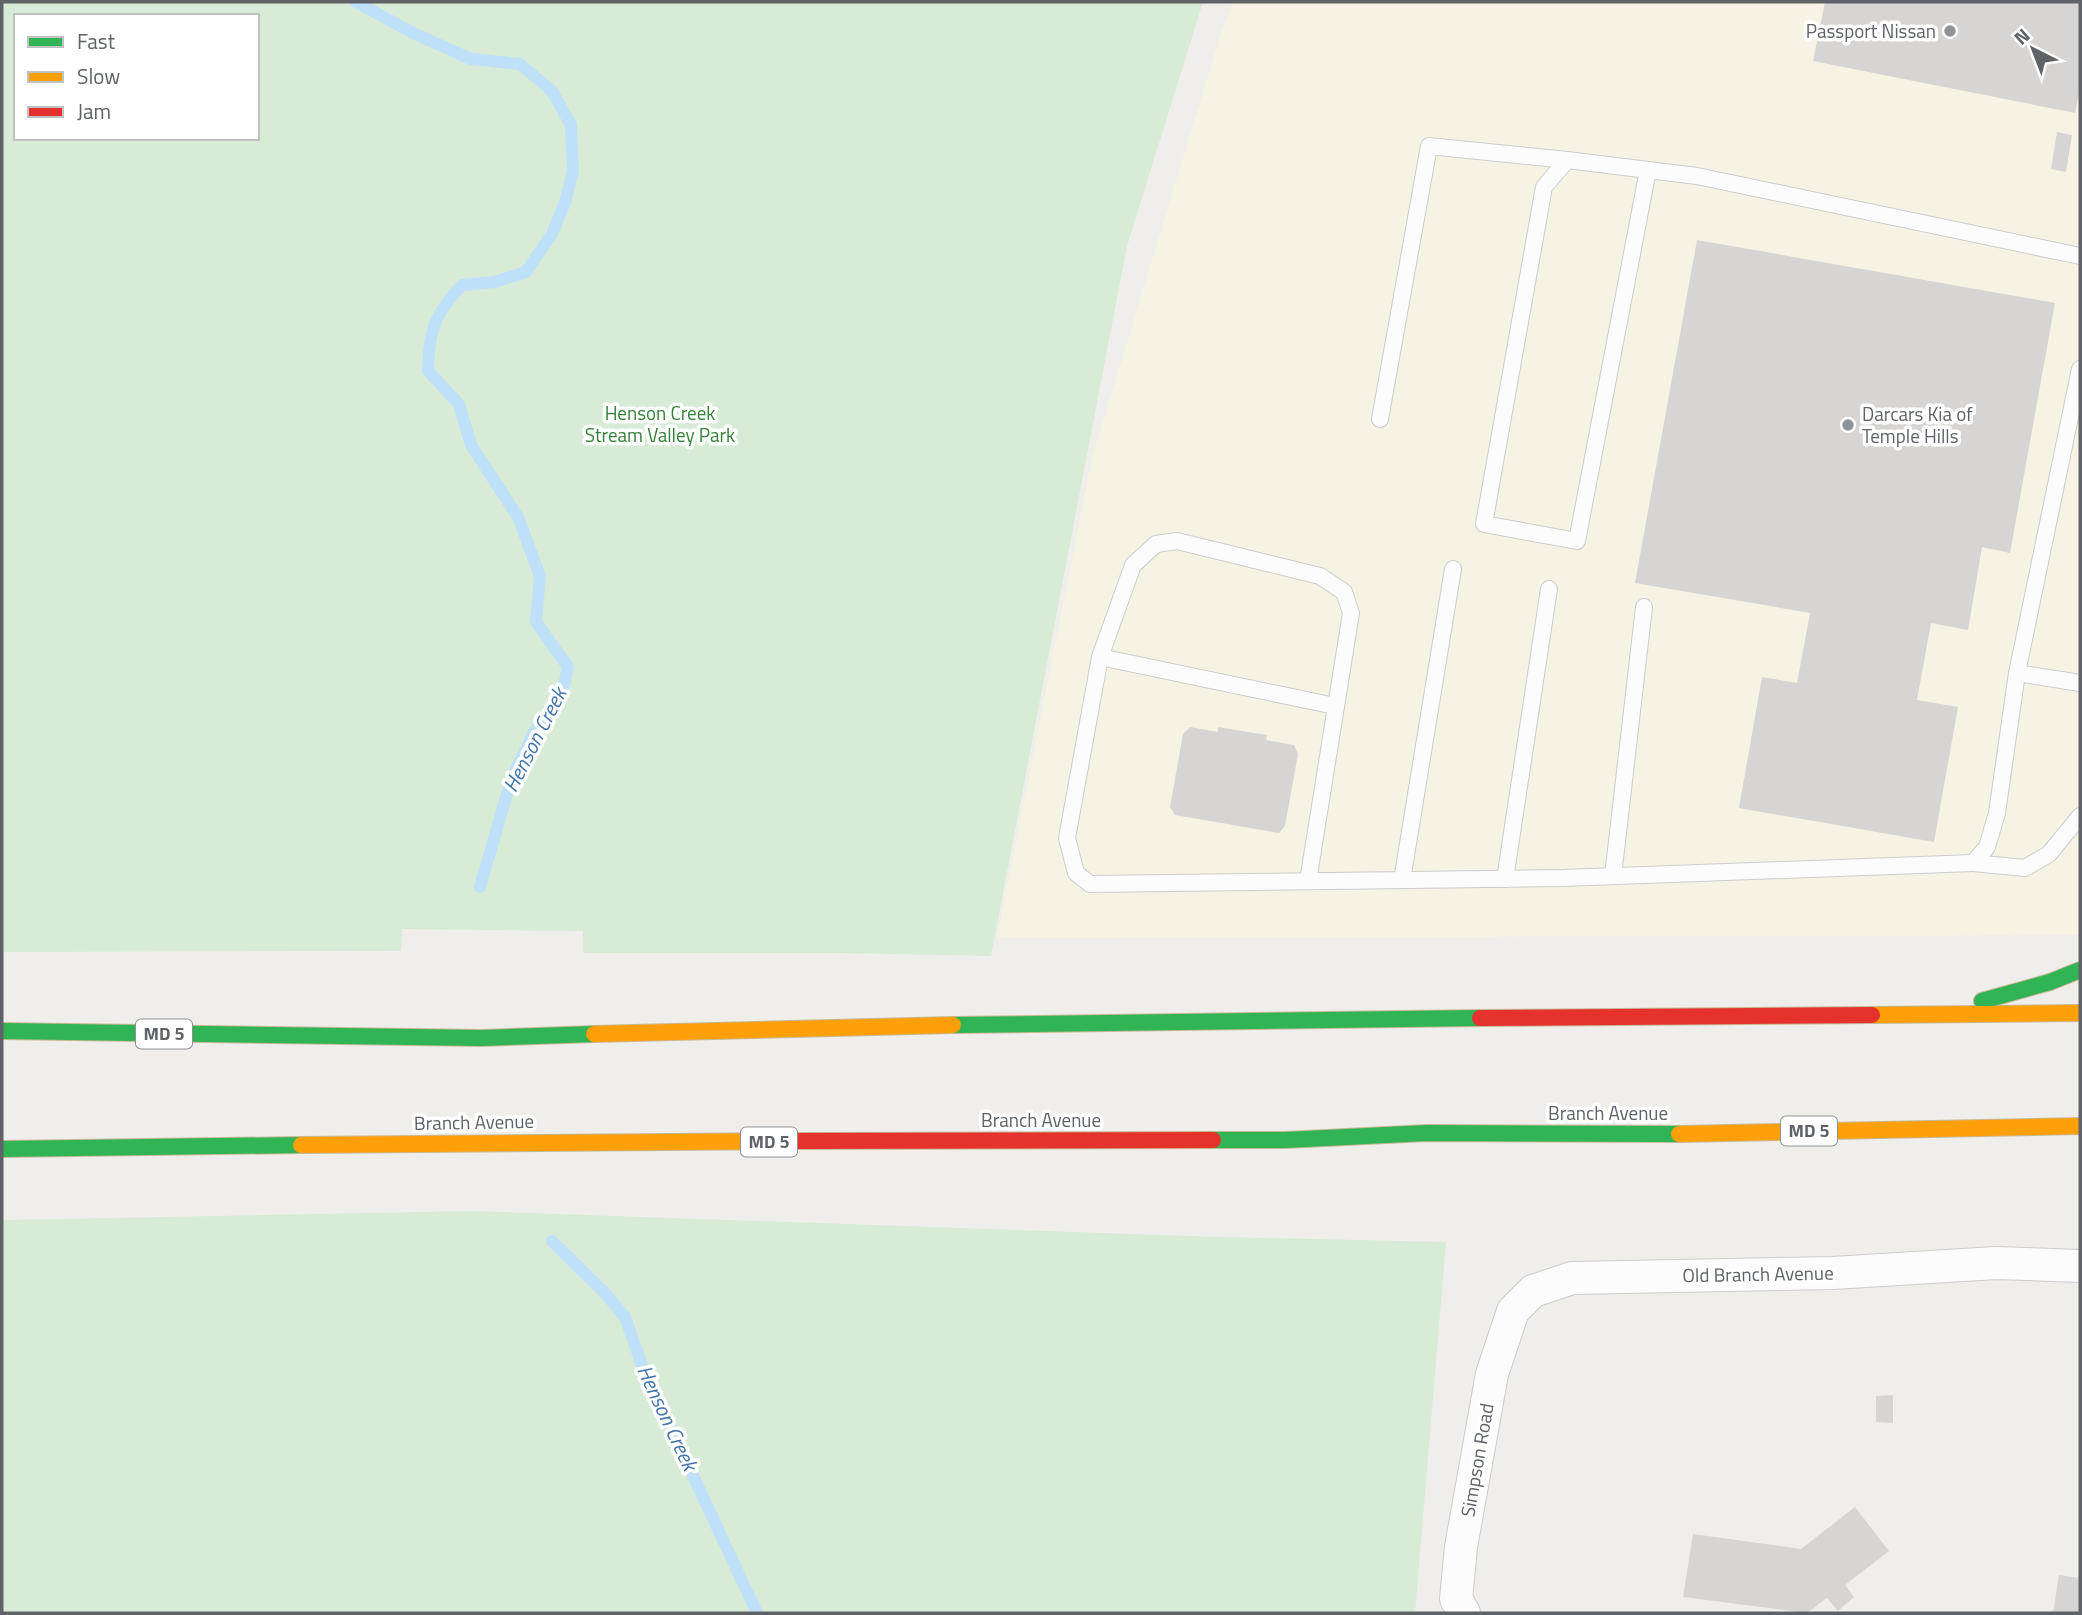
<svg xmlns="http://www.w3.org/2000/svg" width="2082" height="1615" viewBox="0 0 2082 1615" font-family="'Titillium Web',sans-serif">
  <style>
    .commercial { fill: #f7f3e4 }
    .green { fill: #d8ebd6; fill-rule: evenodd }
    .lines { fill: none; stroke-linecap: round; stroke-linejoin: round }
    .stream { stroke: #bfe0f9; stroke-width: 12 }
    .building { fill: #d6d5d3 }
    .lane-casing { stroke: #cbcccc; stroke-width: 18 }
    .street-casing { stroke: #cbcccc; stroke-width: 34 }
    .fast-casing { stroke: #c8b996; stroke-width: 18 }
    .slow-casing { stroke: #c8b996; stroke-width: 18 }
    .jam-casing { stroke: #c8b996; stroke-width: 18 }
    .lane { stroke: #fdfcfc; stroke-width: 16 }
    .street { stroke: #fdfcfc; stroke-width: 32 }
    .fast { stroke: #30b455; stroke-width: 16 }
    .slow { stroke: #ff9f0a; stroke-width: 16 }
    .jam { stroke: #e5322d; stroke-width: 16 }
    .poi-dot { fill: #919496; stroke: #fff; stroke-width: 2.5 }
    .labels { text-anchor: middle; stroke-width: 7; stroke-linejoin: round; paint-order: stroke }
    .shield { fill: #fff; stroke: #8f9295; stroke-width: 2 }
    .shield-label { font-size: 18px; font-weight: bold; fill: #5f6368 }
    .poi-label { font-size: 19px; fill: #5f6368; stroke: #fff; text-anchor: end }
    .park-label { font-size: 19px; fill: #348238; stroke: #fff }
    .street-label { font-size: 19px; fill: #5f6368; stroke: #fff }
    .water-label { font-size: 21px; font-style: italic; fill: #4174aa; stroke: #fff }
  </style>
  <rect width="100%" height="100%" fill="#efeeea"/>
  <!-- commercial -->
  <path class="commercial" d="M 1233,2 L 2080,2 L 2080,935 L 997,938 L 1092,458 L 1221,33 Z"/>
  <!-- green -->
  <g class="green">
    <path d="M 2,2 L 1203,2 L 1127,246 L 991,956 L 838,953 L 583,953 L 583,931 L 402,929 L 401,951 L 2,952 ZM 16,16 L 257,16 L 257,138 L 16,138 Z"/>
    <path d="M 471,1211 L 1219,1237 L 1446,1242 L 1415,1613 L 2,1613 L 2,1220 Z"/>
  </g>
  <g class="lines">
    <!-- stream -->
    <g class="stream">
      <path d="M 356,2 L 413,33 L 471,59 L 520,64 L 552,91 L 571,125 L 573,171 L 565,202 L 552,234 L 526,272 L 495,282 L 462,285 C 434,315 429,331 428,371 L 459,404 L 471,445 L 518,517 L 540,576 L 536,622 L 568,667 L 561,698 L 533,734 L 511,780 L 480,887"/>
      <path d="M 552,1241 L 604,1292 L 625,1317 L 643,1368 L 757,1613"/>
    </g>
  </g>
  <!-- building -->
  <g class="building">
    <path d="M 1825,2 L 2080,2 L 2080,89 L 2075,113 L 1813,61 Z"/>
    <path d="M 2057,132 L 2072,135 L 2066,172 L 2051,169 Z"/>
    <path d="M 1697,240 L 2055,303 L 2010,553 L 1982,547 L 1968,630 L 1931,623 L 1917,700 L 1958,707 L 1934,842 L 1739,808 L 1762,677 L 1797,683 L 1810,613 L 1635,583 Z"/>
    <path d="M 1190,727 L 1218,732 L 1218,727 L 1267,735 L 1266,740 L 1294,745 L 1298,754 L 1285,826 L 1279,833 L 1175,815 L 1170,807 L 1183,734 Z"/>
    <path d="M 1893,1395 L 1893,1423 L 1876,1422 L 1876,1396 Z"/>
    <path d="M 1855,1507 L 1889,1551 L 1845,1585 L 1854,1597 L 1838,1611 L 1827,1598 L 1807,1613 L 1683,1597 L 1693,1534 L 1801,1549 Z"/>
    <path d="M 2059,1575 L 2080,1578 L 2080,1613 L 2053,1613 Z"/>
  </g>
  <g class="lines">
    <defs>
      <g id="lane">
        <path d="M 1648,170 L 1577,541 L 1484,524 L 1544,187 L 1567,160 L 1697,176 L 2080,256"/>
        <path d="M 2080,369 L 2017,673 L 2080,683"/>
        <path d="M 1380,419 L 1429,146 L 1567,160"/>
        <path d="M 1100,657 L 1335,706"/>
        <path d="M 1973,863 L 2025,868 L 2049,854 L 2080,816"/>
        <path d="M 1613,876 L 1644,607"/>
        <path d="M 1505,879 L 1549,589"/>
        <path d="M 1402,880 L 1453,569"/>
        <path d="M 1308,881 L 1351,613 L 1344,592 L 1320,576 L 1177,541 L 1156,544 L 1133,565 L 1100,657 L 1067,838 L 1076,873 L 1090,884 L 1563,878 L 1973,863 L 1987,847 L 1997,813 L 2017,673"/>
      </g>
      <path id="street" d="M 1464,1613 L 1456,1599 L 1461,1547 L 1492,1374 L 1513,1311 L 1533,1291 L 1572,1278 L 1833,1273 L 1996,1263 L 2080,1266"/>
      <g id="fast">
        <path d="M 1982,1001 L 2050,982 L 2080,970"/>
        <path d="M 953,1025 L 1480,1018"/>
        <path d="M 2,1031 L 481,1038 L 594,1034"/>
        <path d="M 1213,1140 L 1285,1140 L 1427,1133 L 1679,1134"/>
        <path d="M 2,1149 L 301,1145"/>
      </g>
      <g id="slow">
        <path d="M 1872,1015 L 2080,1013"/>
        <path d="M 594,1034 L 953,1025"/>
        <path d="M 1679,1134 L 2080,1126"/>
        <path d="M 301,1145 L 794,1141"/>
      </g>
      <g id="jam">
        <path d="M 1480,1018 L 1872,1015"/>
        <path d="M 794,1141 L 1213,1140"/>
      </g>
    </defs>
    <!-- lane casing -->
    <use href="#lane" class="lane-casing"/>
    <!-- street casing -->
    <use href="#street" class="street-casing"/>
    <!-- fast casing -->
    <use href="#fast" class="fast-casing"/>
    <!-- slow casing -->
    <use href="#slow" class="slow-casing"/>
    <!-- jam casing -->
    <use href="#jam" class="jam-casing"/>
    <!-- lane -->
    <use href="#lane" class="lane"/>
    <!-- street -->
    <use href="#street" class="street"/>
    <!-- fast -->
    <use href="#fast" class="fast"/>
    <!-- slow -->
    <use href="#slow" class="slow"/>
    <!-- jam -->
    <use href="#jam" class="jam"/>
  </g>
  <!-- markers -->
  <g class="poi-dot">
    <circle cx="1950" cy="31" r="7"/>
    <circle cx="1848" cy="425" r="7"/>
  </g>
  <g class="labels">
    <!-- shield labels -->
    <g class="shield">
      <rect x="136" y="1019.5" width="56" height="29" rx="5"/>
      <rect x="1781" y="1116.5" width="56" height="29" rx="5"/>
      <rect x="741" y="1127.5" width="56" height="29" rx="5"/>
    </g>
    <g class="shield-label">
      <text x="164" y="1040">MD 5</text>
      <text x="1809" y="1137">MD 5</text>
      <text x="769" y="1148">MD 5</text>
    </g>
    <!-- poi labels -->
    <g class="poi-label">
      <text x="1936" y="38">Passport Nissan</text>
      <text x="1862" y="421" text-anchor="start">Darcars Kia of<tspan x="1862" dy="22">Temple Hills</tspan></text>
    </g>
    <!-- park labels -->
    <g class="park-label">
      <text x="660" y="420">Henson Creek<tspan x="660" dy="22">Stream Valley Park</tspan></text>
    </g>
    <!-- street labels -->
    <g class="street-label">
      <text x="1608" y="1120">Branch Avenue</text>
      <text x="1041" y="1127">Branch Avenue</text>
      <text transform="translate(474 1122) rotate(-1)" y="7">Branch Avenue</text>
      <text transform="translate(1758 1274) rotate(-1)" y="7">Old Branch Avenue</text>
      <text transform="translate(1477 1460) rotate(-80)" y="7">Simpson Road</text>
    </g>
    <!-- water labels -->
    <g class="water-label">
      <text transform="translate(535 740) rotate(-63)" y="7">Henson Creek</text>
      <text transform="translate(667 1418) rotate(65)" y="7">Henson Creek</text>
    </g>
  </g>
  <!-- border -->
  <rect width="2082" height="1615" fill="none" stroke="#5f6368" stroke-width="7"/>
  <!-- legend -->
  <rect x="14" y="14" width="245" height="126" fill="#ffffff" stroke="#bfc1c3" stroke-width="2"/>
  <rect x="28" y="37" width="35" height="10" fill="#30b455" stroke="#bfc1c3" stroke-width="2"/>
  <text x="77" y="49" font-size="21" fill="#5f6368">Fast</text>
  <rect x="28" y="72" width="35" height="10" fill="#ff9f0a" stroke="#bfc1c3" stroke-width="2"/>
  <text x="77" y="84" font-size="21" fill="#5f6368">Slow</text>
  <rect x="28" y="107" width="35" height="10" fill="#e5322d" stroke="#bfc1c3" stroke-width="2"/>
  <text x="77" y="119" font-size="21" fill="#5f6368">Jam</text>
  <!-- north arrow -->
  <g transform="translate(2033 49) rotate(318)" stroke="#ffffff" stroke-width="5" paint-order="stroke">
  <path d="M0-5L12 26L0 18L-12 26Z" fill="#5f6368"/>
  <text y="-10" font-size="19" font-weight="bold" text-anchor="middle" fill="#5f6368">N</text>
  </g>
</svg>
